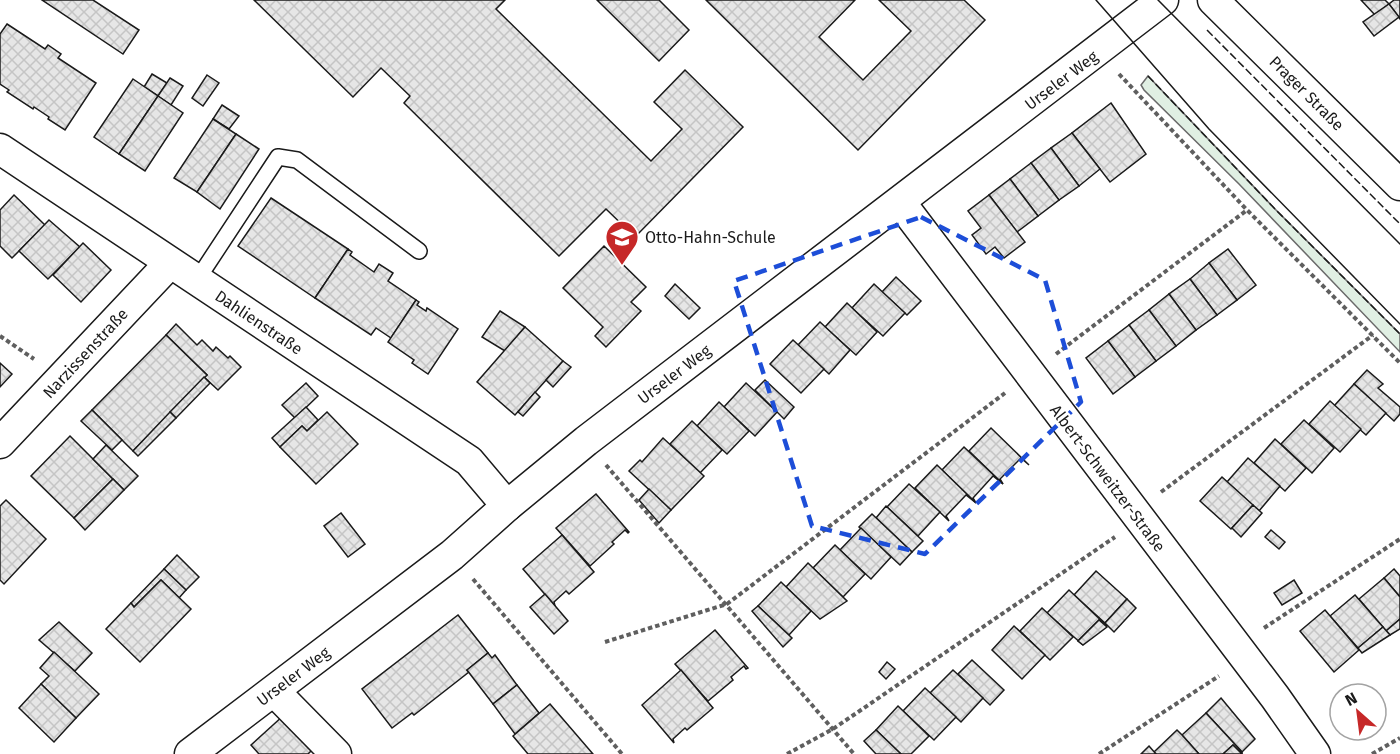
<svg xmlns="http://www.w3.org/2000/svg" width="1400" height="754" viewBox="0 0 1400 754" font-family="'Fira Sans',sans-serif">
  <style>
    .grass { fill: #e0efe3; stroke: #6a6a6a; stroke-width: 1.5 }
    .building { fill: url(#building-cross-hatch); stroke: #1a1a1a; stroke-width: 1.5 }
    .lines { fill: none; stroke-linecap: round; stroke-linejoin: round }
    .lane-casing { stroke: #1a1a1a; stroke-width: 18 }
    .street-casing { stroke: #1a1a1a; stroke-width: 33 }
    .path { stroke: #5f5f5f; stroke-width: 4; stroke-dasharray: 4.5 3; stroke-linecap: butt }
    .lane { stroke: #fff; stroke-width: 15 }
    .street { stroke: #fff; stroke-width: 30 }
    .tram { stroke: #1a1a1a; stroke-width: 1.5 }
    .fence { stroke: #1a1a1a; stroke-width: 1.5; stroke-dasharray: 8 3; stroke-linecap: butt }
    .marked { fill: none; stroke: #1d4ed8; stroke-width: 4.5; stroke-dasharray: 12 8; stroke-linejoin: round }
    .labels { text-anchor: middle; stroke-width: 4.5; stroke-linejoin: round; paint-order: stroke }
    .street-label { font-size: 16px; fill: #1a1a1a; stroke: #fff }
    .poi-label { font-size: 16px; fill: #1a1a1a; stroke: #fff; text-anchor: start }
  </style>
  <defs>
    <pattern id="building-cross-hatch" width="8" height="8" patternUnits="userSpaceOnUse" patternTransform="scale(1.5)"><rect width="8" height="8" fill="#e6e6e6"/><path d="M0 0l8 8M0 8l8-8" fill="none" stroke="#c5c5c5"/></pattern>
  </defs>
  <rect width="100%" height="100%" fill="#fff"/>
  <!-- grass -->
  <path class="grass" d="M 1148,76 L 1275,209 L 1400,334 L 1400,352 L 1239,184 L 1144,90 L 1141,85 Z"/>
  <!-- building -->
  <g class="building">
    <path d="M 42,0 L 93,0 L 139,30 L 123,54 Z"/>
    <path d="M 254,0 L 505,0 L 496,9 L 651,161 L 682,129 L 654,102 L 685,70 L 743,127 L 635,237 L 606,209 L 559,256 L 404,103 L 410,96 L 381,68 L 353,97 Z"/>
    <path d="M 597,0 L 659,0 L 689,30 L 659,61 Z"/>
    <path d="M 706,0 L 855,0 L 819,37 L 863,80 L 911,31 L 879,0 L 964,0 L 985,20 L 858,150 Z"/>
    <path d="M 1361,0 L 1385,0 L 1389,4 L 1375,15 Z"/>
    <path d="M 1394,0 L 1400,0 L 1400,19 L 1389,4 Z"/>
    <path d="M 1389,4 L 1399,17 L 1374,36 L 1363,22 Z"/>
    <path d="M 7,24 L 45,49 L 48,45 L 61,54 L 58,58 L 96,83 L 65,130 L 48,119 L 49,117 L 34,107 L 33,109 L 7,92 L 9,90 L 0,84 L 0,34 Z"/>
    <path d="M 152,74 L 167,83 L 158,96 L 144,87 Z"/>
    <path d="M 207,75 L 219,83 L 203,106 L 192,98 Z"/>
    <path d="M 170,78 L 183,86 L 171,105 L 158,96 Z"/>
    <path d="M 133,79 L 158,96 L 119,154 L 94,137 Z"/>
    <path d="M 158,96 L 183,113 L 145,171 L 119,154 Z"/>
    <path d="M 1111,103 L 1146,154 L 1110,182 L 1072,133 Z"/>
    <path d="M 222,105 L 239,116 L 229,129 L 213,119 Z"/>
    <path d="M 213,119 L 236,134 L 197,192 L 174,178 Z"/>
    <path d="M 1072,133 L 1100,169 L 1079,186 L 1051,148 Z"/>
    <path d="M 236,134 L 259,149 L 220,209 L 197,192 Z"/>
    <path d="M 1051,148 L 1079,186 L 1059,200 L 1031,163 Z"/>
    <path d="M 1031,163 L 1059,200 L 1038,216 L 1010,179 Z"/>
    <path d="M 1010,179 L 1038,216 L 1017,232 L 989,195 Z"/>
    <path d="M 14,195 L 45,225 L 12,258 L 0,246 L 0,210 Z"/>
    <path d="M 989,195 L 1025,242 L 1004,258 L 995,247 L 986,254 L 972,235 L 981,228 L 968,211 Z"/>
    <path d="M 271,198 L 348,249 L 315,298 L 238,246 Z"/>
    <path d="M 49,220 L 80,247 L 48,279 L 19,251 Z"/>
    <path d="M 83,243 L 111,270 L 81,302 L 53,275 Z"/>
    <path d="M 604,246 L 646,287 L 631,302 L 641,311 L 606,347 L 595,336 L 603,327 L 563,288 Z"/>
    <path d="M 348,249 L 352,252 L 350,255 L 374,272 L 379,264 L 393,273 L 388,281 L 416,300 L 391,338 L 376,328 L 371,335 L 315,298 Z"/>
    <path d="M 1228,249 L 1256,285 L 1237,300 L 1209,263 Z"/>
    <path d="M 1209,263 L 1237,300 L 1217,315 L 1190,279 Z"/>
    <path d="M 896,277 L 921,301 L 907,315 L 882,292 Z"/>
    <path d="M 1190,279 L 1217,315 L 1196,330 L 1169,294 Z"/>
    <path d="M 675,284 L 700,308 L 689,319 L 665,296 Z"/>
    <path d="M 874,284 L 905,313 L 883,336 L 852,308 Z"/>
    <path d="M 1169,294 L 1196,330 L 1176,346 L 1149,310 Z"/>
    <path d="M 416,300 L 419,302 L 417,305 L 426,311 L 427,308 L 458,329 L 428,374 L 412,363 L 414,360 L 388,342 Z"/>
    <path d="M 847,303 L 877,332 L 856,355 L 825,327 Z"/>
    <path d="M 1149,310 L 1176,346 L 1156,361 L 1129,325 Z"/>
    <path d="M 500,311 L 525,327 L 505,351 L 482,337 Z"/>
    <path d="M 820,322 L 850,350 L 829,374 L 798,345 Z"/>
    <path d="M 176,324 L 197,345 L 202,340 L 213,351 L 216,347 L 228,358 L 230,356 L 241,367 L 218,390 L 204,377 L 207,375 L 166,335 Z"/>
    <path d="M 1129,325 L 1156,361 L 1135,377 L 1108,341 Z"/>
    <path d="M 525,327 L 563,361 L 515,415 L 477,382 Z"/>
    <path d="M 166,335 L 207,375 L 133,451 L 92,410 Z"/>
    <path d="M 793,340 L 824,369 L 801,393 L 770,364 Z"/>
    <path d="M 1108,341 L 1135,377 L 1113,394 L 1086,358 Z"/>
    <path d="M 563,361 L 571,367 L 553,387 L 546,380 Z"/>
    <path d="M 0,363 L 12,374 L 0,387 Z"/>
    <path d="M 1367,370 L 1383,384 L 1378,388 L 1400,407 L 1400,414 L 1394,421 L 1354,384 Z"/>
    <path d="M 204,377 L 210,383 L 176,418 L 170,412 Z"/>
    <path d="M 765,380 L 794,407 L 784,419 L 755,390 Z"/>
    <path d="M 306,383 L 318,396 L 295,418 L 282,405 Z"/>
    <path d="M 746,383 L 777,412 L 755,436 L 724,407 Z"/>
    <path d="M 1354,384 L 1386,413 L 1366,435 L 1334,406 Z"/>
    <path d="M 535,392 L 540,397 L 523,416 L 518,412 Z"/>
    <path d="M 1330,401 L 1361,429 L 1340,452 L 1309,424 Z"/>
    <path d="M 719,402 L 749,431 L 727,454 L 697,426 Z"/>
    <path d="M 306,407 L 318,420 L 307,431 L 302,426 L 280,447 L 272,438 Z"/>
    <path d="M 92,410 L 122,440 L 112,450 L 81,421 Z"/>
    <path d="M 170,412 L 176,418 L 138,456 L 133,451 Z"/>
    <path d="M 327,412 L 358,444 L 316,484 L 280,447 L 302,426 L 307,431 Z"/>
    <path d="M 1304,420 L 1334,448 L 1312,473 L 1281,444 Z"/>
    <path d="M 692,421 L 722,450 L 700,473 L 670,444 Z"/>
    <path d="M 991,428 L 1029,465 L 1021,458 L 1000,479 L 1003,484 L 969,451 Z"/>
    <path d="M 70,436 L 113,479 L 74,518 L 31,476 Z"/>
    <path d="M 663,438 L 704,476 L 671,510 L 629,471 L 640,460 L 642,462 Z"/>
    <path d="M 1275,439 L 1306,468 L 1285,491 L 1254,463 Z"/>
    <path d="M 106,445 L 138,476 L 124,490 L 93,459 Z"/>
    <path d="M 964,447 L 1003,484 L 993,476 L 973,498 L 976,503 L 942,470 Z"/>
    <path d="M 1248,458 L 1280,486 L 1259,511 L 1227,482 Z"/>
    <path d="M 937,465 L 976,503 L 966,495 L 946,516 L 949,521 L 915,488 Z"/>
    <path d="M 1222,477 L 1253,505 L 1231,529 L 1200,501 Z"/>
    <path d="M 113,479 L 124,490 L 85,530 L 74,518 Z"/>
    <path d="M 909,484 L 940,512 L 918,536 L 887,507 Z"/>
    <path d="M 649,489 L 671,510 L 659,523 L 639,500 Z"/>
    <path d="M 596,494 L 629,532 L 628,533 L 625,530 L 612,542 L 614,544 L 590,566 L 556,528 Z"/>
    <path d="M 6,500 L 46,539 L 4,584 L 0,580 L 0,506 Z"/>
    <path d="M 1253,505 L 1262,513 L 1241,537 L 1232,528 Z"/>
    <path d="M 886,506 L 923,541 L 912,552 L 876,518 Z"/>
    <path d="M 341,513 L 365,544 L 348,557 L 324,526 Z"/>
    <path d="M 872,514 L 912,552 L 900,565 L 859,527 Z"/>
    <path d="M 861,528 L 891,557 L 871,579 L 840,550 Z"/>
    <path d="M 1271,530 L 1285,542 L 1279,549 L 1265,537 Z"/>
    <path d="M 562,535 L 594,572 L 569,594 L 566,591 L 554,602 L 555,606 L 523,569 Z"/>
    <path d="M 835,545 L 865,574 L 843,597 L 813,568 Z"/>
    <path d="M 177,555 L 199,577 L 186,590 L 164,569 Z"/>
    <path d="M 808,563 L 847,601 L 820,619 L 786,587 Z"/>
    <path d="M 164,569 L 186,590 L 179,598 L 161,580 L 134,607 L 131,603 Z"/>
    <path d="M 1394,569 L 1400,576 L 1400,597 L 1384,578 Z"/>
    <path d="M 1096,571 L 1127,599 L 1105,623 L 1074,595 Z"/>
    <path d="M 1384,578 L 1400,597 L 1400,619 L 1386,631 L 1359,599 Z"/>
    <path d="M 161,580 L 191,609 L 140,662 L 106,629 L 131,603 L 134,607 Z"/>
    <path d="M 1294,580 L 1302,593 L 1282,605 L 1274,593 Z"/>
    <path d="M 781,582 L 811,611 L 789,635 L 758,606 Z"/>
    <path d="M 1069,590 L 1107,626 L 1099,620 L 1078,641 L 1083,645 L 1047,613 Z"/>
    <path d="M 545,594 L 568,621 L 554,634 L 530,607 Z"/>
    <path d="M 1355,595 L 1383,627 L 1358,648 L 1330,616 Z"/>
    <path d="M 1127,599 L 1136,608 L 1114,632 L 1105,623 Z"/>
    <path d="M 758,606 L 792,638 L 783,647 L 752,611 Z"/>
    <path d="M 1042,608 L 1073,637 L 1050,660 L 1020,631 Z"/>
    <path d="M 1325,610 L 1359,650 L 1334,672 L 1300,631 Z"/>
    <path d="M 458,615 L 488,653 L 467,670 L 469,672 L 414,715 L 412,713 L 392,728 L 362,689 Z"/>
    <path d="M 1400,619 L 1400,629 L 1390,635 L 1386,631 Z"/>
    <path d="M 1099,620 L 1107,627 L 1083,645 L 1078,641 Z"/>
    <path d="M 59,622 L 92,653 L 75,671 L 39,640 Z"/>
    <path d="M 1014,626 L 1045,655 L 1022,679 L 992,650 Z"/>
    <path d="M 1383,627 L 1390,635 L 1362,653 L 1358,648 Z"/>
    <path d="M 715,630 L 748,668 L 746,669 L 744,666 L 731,677 L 733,680 L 708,701 L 675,664 Z"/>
    <path d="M 54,652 L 99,694 L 76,718 L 41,684 L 49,676 L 40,668 Z"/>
    <path d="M 488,653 L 492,658 L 495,655 L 517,685 L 493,704 L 467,670 Z"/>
    <path d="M 972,660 L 1004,690 L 990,705 L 958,674 Z"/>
    <path d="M 887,662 L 895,669 L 886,679 L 879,672 Z"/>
    <path d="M 681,670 L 713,708 L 687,730 L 685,728 L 673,739 L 674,743 L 642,705 Z"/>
    <path d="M 953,670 L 983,698 L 961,722 L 930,693 Z"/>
    <path d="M 41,684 L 76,718 L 54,742 L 19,708 Z"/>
    <path d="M 517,685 L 539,713 L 515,734 L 493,704 Z"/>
    <path d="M 925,688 L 956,717 L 934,740 L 903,711 Z"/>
    <path d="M 1221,698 L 1255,739 L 1242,752 L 1206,713 Z"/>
    <path d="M 550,704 L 593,754 L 528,754 L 513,736 Z"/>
    <path d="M 898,706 L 929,736 L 911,754 L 901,754 L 876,730 Z"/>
    <path d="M 1206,713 L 1242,752 L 1242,754 L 1233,745 L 1223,754 L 1199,754 L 1182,735 Z"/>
    <path d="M 284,715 L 314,748 L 308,754 L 259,754 L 251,745 Z"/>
    <path d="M 876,730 L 901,754 L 876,754 L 864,741 Z"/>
    <path d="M 1177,730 L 1182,735 L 1199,754 L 1156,754 L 1154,752 Z"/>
    <path d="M 1233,745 L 1242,754 L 1223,754 Z"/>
    <path d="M 1149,746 L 1156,754 L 1141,754 Z"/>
  </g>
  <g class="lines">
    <defs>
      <path id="lane" d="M 197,280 L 278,157 L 297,160 L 419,251"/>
      <g id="street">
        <path d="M 1213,0 L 1400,185"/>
        <path d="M 0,149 L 469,461 L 507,506"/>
        <path d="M 900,202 L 1275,697 L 1315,754"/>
        <path d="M 0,443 L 170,263"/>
        <path d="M 274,691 L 336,754"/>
        <path d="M 190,754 L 452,555 L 507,506 L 586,441 L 1163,0"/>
      </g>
    </defs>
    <!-- lane casing -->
    <use href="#lane" class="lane-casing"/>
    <!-- street casing -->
    <use href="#street" class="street-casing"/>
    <!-- path -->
    <g class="path">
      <path d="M 1119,74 L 1247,210 L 1400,363"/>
      <path d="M 0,336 L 34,359"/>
      <path d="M 1056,354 L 1247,210"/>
      <path d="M 606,465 L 854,754"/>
      <path d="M 1161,492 L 1373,335"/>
      <path d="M 473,579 L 622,754"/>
      <path d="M 1264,628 L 1400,539"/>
      <path d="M 605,642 L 727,604 L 1005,393"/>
      <path d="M 787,754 L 833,729 L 1115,537"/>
      <path d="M 1099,754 L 1219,676"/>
      <path d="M 1372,754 L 1400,738"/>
    </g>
    <!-- lane -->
    <use href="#lane" class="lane"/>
    <!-- street -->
    <use href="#street" class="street"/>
    <!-- tram -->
    <g class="tram">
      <path d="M 1096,0 L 1209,129 L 1400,324"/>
      <path d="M 1158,0 L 1400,244"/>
    </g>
    <!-- fence -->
    <g class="fence">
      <path d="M 1207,30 L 1400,224"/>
      <path d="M 1148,76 L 1275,209 L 1400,334"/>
    </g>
  </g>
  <!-- marked area -->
  <path class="marked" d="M 921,217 L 1045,280 L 1081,402 L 925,554 L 812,526 L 734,281 Z"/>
  <!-- icons -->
  <defs>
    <symbol id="school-pin" viewBox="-11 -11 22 30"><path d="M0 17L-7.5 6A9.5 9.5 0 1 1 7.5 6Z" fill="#c62828" stroke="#fff"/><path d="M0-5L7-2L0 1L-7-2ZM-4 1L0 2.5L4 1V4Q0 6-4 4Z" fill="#fff"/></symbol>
  </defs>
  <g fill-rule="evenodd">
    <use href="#school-pin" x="603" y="218" width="38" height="52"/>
  </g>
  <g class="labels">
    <!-- street labels -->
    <g class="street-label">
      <text transform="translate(1061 80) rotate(-37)" y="6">Urseler Weg</text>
      <text transform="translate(1307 93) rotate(45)" y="6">Prager Straße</text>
      <text transform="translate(259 322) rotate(34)" y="6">Dahlienstraße</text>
      <text transform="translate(85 353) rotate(-47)" y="6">Narzissenstraße</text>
      <text transform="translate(674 374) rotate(-37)" y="6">Urseler Weg</text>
      <text transform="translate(1108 478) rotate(53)" y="6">Albert-Schweitzer-Straße</text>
      <text transform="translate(293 676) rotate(-37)" y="6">Urseler Weg</text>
    </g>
    <!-- poi labels -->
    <g class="poi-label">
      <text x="645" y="243">Otto-Hahn-Schule</text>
    </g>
  </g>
  <!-- north arrow -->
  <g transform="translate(1358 712) rotate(332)"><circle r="28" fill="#ffffff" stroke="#a3a3a3" stroke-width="1.5"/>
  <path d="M0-4.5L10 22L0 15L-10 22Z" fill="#c62828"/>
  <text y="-9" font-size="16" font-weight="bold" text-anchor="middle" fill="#1a1a1a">N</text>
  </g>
</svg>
